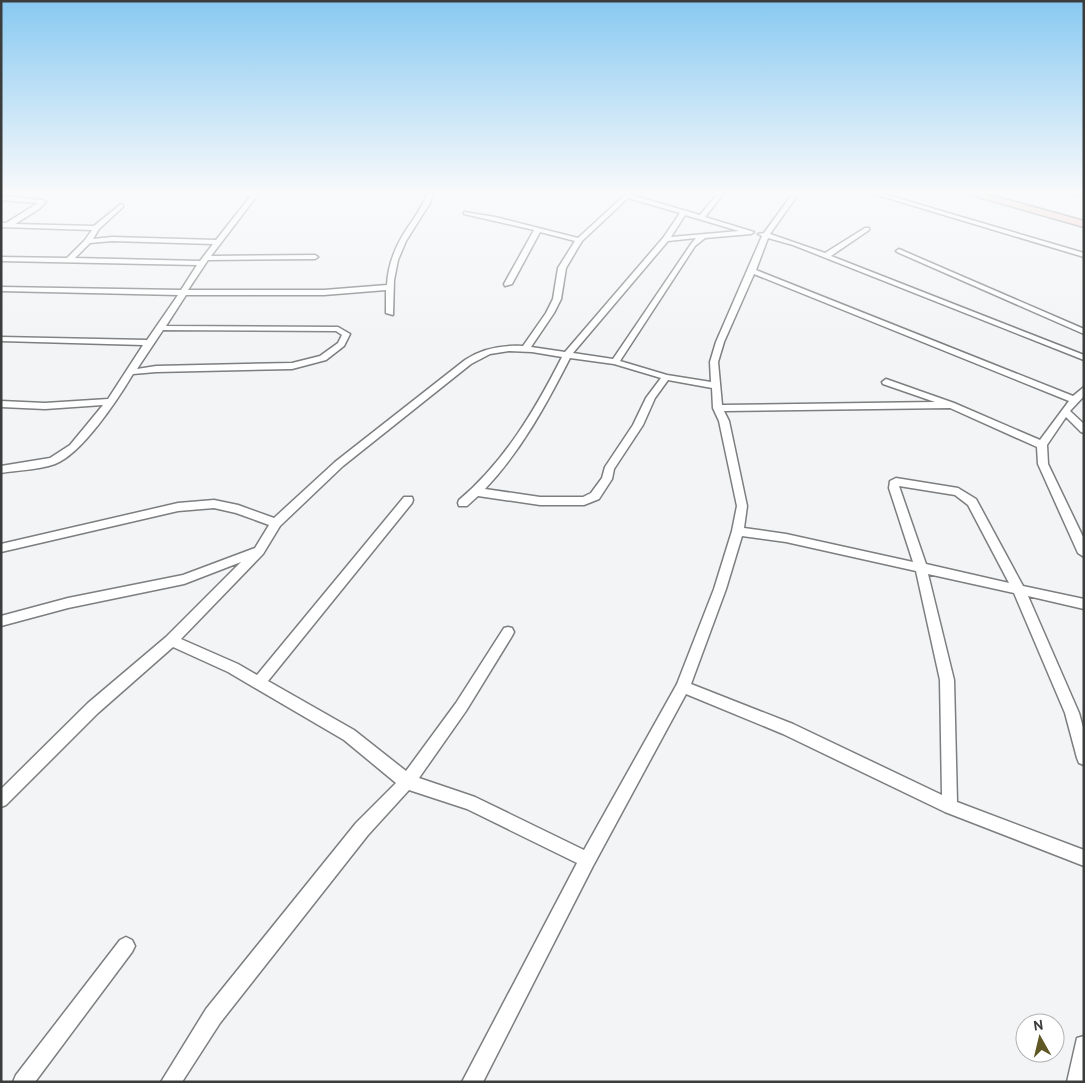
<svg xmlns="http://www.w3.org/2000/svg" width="1085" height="1083" viewBox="0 0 1085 1083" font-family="Overpass,sans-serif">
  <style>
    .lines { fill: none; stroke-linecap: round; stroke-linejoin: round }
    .street-casing { stroke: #7c7e7f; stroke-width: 3 }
    .secondary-casing { stroke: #7c7e7f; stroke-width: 3 }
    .street { fill: #fff; fill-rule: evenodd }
    .secondary { fill: #f6cdc5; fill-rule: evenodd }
  </style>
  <rect width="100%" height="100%" fill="#f2f4f6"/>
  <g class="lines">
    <defs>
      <g id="street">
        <path d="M 253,193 L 259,193 L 211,256 L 315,255 L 318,257 L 315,259 L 208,260 L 188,290 L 324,290 L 387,285 C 388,265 395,247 406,230 C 414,218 423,207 427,193 L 433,193 L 430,203 L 406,241 L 398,260 L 394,280 L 393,315 L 386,313 L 386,290 L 324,295 L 186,295 L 166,326 L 338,327 L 350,334 L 344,346 L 326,360 L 292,369 L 156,372 L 133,374 C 118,399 82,454 55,464 C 38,470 18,470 1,473 L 1,466 L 50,458 L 70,445 L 103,405 L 45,409 L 1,407 L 1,401 L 45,403 L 108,399 L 143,345 L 1,341 L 1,337 L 147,340 L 178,295 L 1,291 L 1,287 L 181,290 L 197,265 L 1,261 L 1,257 L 67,258 L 85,240 L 92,230 L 1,227 L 1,223 L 6,223 L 38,203 L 1,200 L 1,196 L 43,200 L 46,202 L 39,209 L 15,224 L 94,226 L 121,204 L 123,205 L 123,207 L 99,229 L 93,239 L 112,237 L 216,240 ZM 112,241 L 213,244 L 200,261 L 75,258 L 90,243 ZM 163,330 L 336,331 L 342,335 L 338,343 L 320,356 L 292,363 L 156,366 L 137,369 Z"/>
        <path d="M 627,193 L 633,193 L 631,195 L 700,215 L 718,193 L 724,193 L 705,217 L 754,232 L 751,234 L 705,238 L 695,246 L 620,361 L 667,375 L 711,382 L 710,362 L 716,342 L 762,236 L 758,234 L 764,233 L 793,193 L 799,193 L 770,234 L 825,253 L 865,228 L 869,228 L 869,230 L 831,256 L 1084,355 L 1084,360 L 793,245 L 768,238 L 756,270 L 1073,396 L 1084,387 L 1084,396 L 1070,411 L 1084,424 L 1084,433 L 1081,432 L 1066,417 L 1047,445 L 1048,464 L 1084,539 L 1084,557 L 1078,553 L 1038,464 L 1037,447 L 950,408 L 724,411 L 729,421 L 747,506 L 744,528 L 786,534 L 913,562 L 889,488 L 890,481 L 896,478 L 958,488 L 976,499 L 1023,586 L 1084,599 L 1084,609 L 1028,596 L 1079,713 L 1084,731 L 1084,765 L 1079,763 L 1077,758 L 1065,713 L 1014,593 L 928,574 L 954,680 L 957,802 L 1084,850 L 1084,866 L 945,812 L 783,734 L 686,694 L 593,866 L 483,1082 L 462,1082 L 577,863 L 467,809 L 409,790 L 368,835 L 220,1023 L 182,1082 L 161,1082 L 206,1009 L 356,823 L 396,783 L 344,740 L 228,672 L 173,647 L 98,713 L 6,805 L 1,807 L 1,789 L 88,703 L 166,637 L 241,562 L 184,584 L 68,608 L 1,626 L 1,616 L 68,598 L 183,575 L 255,548 L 269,525 L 236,513 L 214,508 L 178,511 L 1,552 L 1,544 L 178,503 L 214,500 L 238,505 L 274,518 L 335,462 L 465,360 C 483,348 503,345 523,346 L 546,313 L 553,299 L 558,268 L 575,241 L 540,232 L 512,284 L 505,286 L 504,284 L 534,230 L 464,214 L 464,212 L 495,217 L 578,238 ZM 628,198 L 680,213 L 663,238 L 565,352 L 531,347 L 554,313 L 561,299 L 566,268 L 582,241 ZM 685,215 L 739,231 L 671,237 ZM 696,238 L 691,244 L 613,359 L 573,353 L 668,241 ZM 754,274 L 1069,401 L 1040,440 L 954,403 L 886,379 L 882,382 L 883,384 L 935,402 L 722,405 L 718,362 L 724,342 ZM 509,351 L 532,352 L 562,357 C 535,410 505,461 459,500 L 458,503 L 459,506 L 467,506 L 478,496 L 540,505 L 584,505 L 599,499 L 612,479 L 614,469 L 643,425 L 655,398 L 668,380 L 712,388 L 713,408 L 719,421 L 737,506 L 732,531 L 714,589 L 677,684 L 584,850 L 475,797 L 419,778 L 466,711 L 512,636 L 514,632 L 512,628 L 508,627 L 504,628 L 456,703 L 406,771 L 354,730 L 268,681 L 412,503 L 413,500 L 412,497 L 404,497 L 257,675 L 238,664 L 181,639 L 263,554 L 280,526 L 343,466 L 471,364 L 490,354 ZM 570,358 L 614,364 L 661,378 L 646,398 L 633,425 L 605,467 L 602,478 L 591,493 L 583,497 L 540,497 L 485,489 C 521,451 546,405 570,358 ZM 899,486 L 955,495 L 968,505 L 1009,583 L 926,564 ZM 742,536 L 786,542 L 916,571 L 940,680 L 942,795 L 793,724 L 691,684 L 726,589 Z"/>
        <path d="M 871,193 L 880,193 L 1084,253 L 1084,257 Z"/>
        <path d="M 1072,193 L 1084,193 L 1084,197 L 1073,194 Z"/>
        <path d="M 899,249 L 1084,329 L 1084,334 L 897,252 L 896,251 Z"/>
        <path d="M 126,937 L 132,940 L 135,946 L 132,952 L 35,1082 L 13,1082 L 16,1075 L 120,940 Z"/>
        <path d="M 1084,1036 L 1084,1082 L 1067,1082 L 1077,1038 Z"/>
      </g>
      <path id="secondary" d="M 970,193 L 983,193 L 1084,221 L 1084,227 L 971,195 Z"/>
    </defs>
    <!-- street casing -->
    <use href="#street" class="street-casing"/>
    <!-- secondary casing -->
    <use href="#secondary" class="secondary-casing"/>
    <!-- street -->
    <use href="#street" class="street"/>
    <!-- secondary -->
    <use href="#secondary" class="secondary"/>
  </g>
  <!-- sky -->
  <linearGradient id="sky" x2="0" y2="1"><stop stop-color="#88c9f1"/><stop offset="0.56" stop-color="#f9fafb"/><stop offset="1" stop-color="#f9fafb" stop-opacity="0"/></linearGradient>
  <rect width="1085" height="344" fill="url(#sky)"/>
  <!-- border -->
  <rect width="1085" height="1083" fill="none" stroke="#3b3c3c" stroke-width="5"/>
  <!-- north arrow -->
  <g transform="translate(1040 1038) rotate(352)"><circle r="24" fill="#ffffff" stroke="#b1b1b1"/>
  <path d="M0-4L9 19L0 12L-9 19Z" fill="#5f5825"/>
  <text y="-8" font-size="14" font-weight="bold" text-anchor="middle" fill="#3b3c3c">N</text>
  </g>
</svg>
